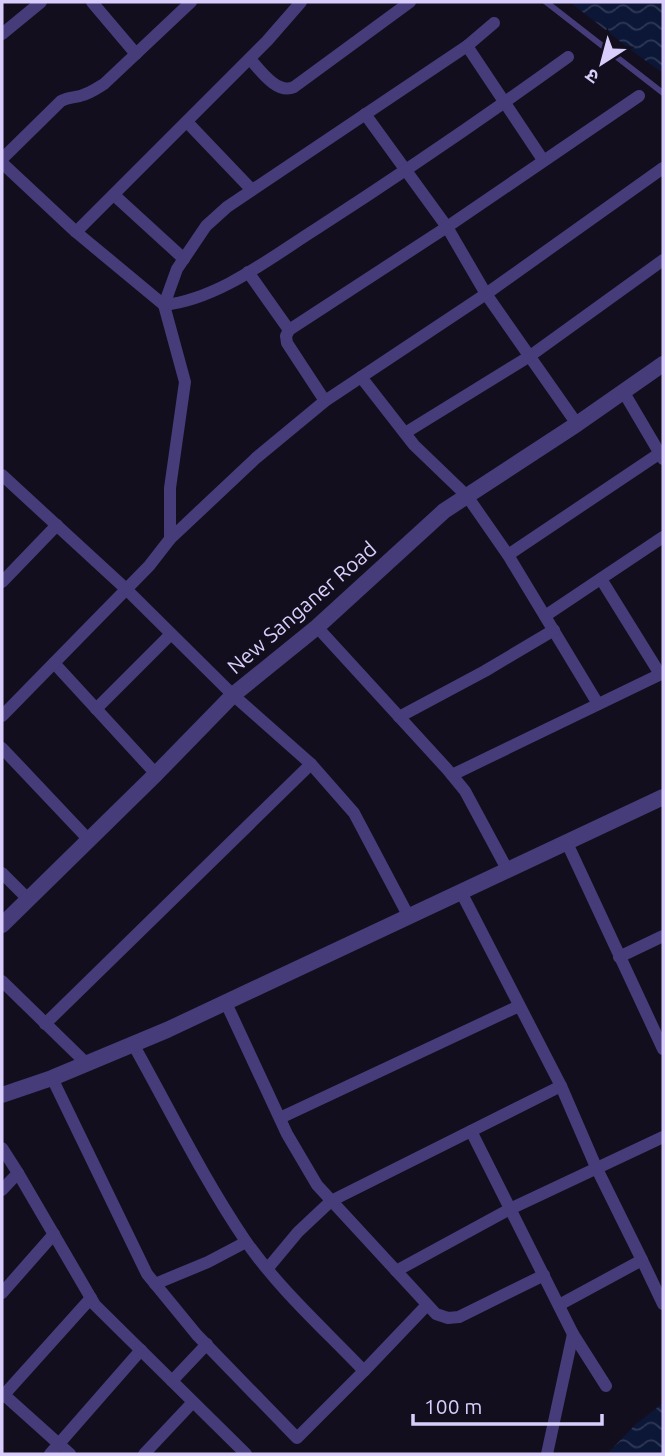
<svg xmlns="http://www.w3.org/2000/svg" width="665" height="1456" viewBox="0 0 665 1456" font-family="Ubuntu,'Noto Sans Devanagari',sans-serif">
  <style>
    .water { fill: url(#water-waves) }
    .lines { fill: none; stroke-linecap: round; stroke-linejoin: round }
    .service { stroke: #463c79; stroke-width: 6 }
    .minor { stroke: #463c79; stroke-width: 12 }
    .tertiary { stroke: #463c79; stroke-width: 16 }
    .labels { text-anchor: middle; stroke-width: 6; stroke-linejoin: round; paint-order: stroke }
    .street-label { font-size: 21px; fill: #d9cefb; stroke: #120e1e }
  </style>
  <defs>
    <pattern id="water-waves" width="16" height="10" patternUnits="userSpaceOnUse" patternTransform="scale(1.75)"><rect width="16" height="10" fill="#0c1738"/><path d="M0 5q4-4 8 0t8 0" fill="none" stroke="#2f3856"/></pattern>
  </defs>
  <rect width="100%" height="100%" fill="#120e1e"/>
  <!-- water -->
  <g class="water">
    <path d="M 570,2 L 661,2 L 663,3 L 663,73 L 635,53 Z"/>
    <path d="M 663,1403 L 663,1454 L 607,1454 L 635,1425 Z"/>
  </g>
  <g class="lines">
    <!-- service -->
    <path class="service" d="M 546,2 L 663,93"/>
    <!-- minor -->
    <g class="minor">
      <path d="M 92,2 L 136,54"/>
      <path d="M 2,34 L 41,2"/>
      <path d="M 467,46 L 543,160"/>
      <path d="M 250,59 C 260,70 277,95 294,87 L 410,2"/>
      <path d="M 365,114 L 447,227 L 486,294 L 577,424"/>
      <path d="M 187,122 L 252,190"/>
      <path d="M 2,159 L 61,101 C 68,97 73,98 80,96 C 89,94 96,89 104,84 L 191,2"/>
      <path d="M 2,163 L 76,232 L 164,305 C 219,299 270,258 316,229 C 401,174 485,117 568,57"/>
      <path d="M 114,195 L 184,259"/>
      <path d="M 76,232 L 267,41 L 301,2"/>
      <path d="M 248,272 L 289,330"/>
      <path d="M 361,377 L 414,445 L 467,496 L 508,555 L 598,704"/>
      <path d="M 623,391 L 663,459"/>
      <path d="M 325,401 L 287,343 L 286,336 L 289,330 L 447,227 L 639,96"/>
      <path d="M 405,433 L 530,356 L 663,260"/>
      <path d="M 2,475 L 126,589 L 233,695 L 311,764 L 354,813 L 409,917"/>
      <path d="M 170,539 L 170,488 L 185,382 L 164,305 L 177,269 L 206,226 L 227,207 L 467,46 L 494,23"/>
      <path d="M 508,555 L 663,451"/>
      <path d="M 601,579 L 660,674"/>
      <path d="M 2,582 L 57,525"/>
      <path d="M 545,616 L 663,537"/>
      <path d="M 317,627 L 447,769 L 465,791 L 508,871"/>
      <path d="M 54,663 L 156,774"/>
      <path d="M 96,709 L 171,634"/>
      <path d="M 2,716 L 149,566 L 170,539 L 256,458 L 325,401 L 486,294 L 663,168"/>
      <path d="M 399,717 L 485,671 L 554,630"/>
      <path d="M 2,748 L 89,840"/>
      <path d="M 452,775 L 663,673"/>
      <path d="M 567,843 L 663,1049"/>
      <path d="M 2,873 L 28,899"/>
      <path d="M 461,892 L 561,1086 L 596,1167 L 642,1260 L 559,1305"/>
      <path d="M 619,957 L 663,936"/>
      <path d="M 2,981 L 87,1064"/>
      <path d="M 226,1003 L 287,1134 L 317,1185 L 436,1314 L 448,1318 L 459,1317 L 544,1275"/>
      <path d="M 45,1024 L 311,764"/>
      <path d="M 133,1044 C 170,1110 203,1178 245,1240 C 278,1288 324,1329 364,1371"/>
      <path d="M 52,1078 L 147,1274 L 197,1335 L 297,1438 L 364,1371 L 427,1305"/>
      <path d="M 280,1118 L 519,1006"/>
      <path d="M 471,1131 L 573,1334 L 606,1386"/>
      <path d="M 2,1148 L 18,1173 L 2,1190"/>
      <path d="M 18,1173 L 95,1305 L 246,1454"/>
      <path d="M 642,1260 L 663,1304"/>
      <path d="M 268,1268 L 298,1232 L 331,1201 L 561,1086"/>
      <path d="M 396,1271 L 510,1209 L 663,1137"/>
      <path d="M 155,1284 L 208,1262 L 246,1242"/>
      <path d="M 2,1293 L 54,1234"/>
      <path d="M 172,1381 L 207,1344"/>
      <path d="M 2,1393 L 70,1454"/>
      <path d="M 2,1397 L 91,1298"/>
      <path d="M 50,1454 L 141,1350"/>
      <path d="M 144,1454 L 193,1402"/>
      <path d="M 547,1454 L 573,1334"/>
    </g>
    <!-- tertiary -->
    <g class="tertiary">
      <path d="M 2,925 L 156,774 L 233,695 L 317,627 L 444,511 L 577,424 L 663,364"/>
      <path d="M 2,1095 L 52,1078 L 167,1030 L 663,797"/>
    </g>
  </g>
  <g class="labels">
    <!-- street labels -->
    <g class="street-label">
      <text transform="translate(302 608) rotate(-41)" y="7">New Sanganer Road</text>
    </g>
  </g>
  <!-- border -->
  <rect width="665" height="1456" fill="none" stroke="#d9cefb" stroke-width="7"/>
  <!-- north arrow -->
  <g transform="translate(602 63) rotate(216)" stroke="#120e1e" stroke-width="5" paint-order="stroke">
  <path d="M0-5L12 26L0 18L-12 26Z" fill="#d9cefb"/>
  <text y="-10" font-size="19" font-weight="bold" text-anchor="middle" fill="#d9cefb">उ</text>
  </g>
  <!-- scale -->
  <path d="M413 1414v10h189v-10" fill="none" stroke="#d9cefb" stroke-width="3.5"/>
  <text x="424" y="1414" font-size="21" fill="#d9cefb" stroke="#120e1e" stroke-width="5" paint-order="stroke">100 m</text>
</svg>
